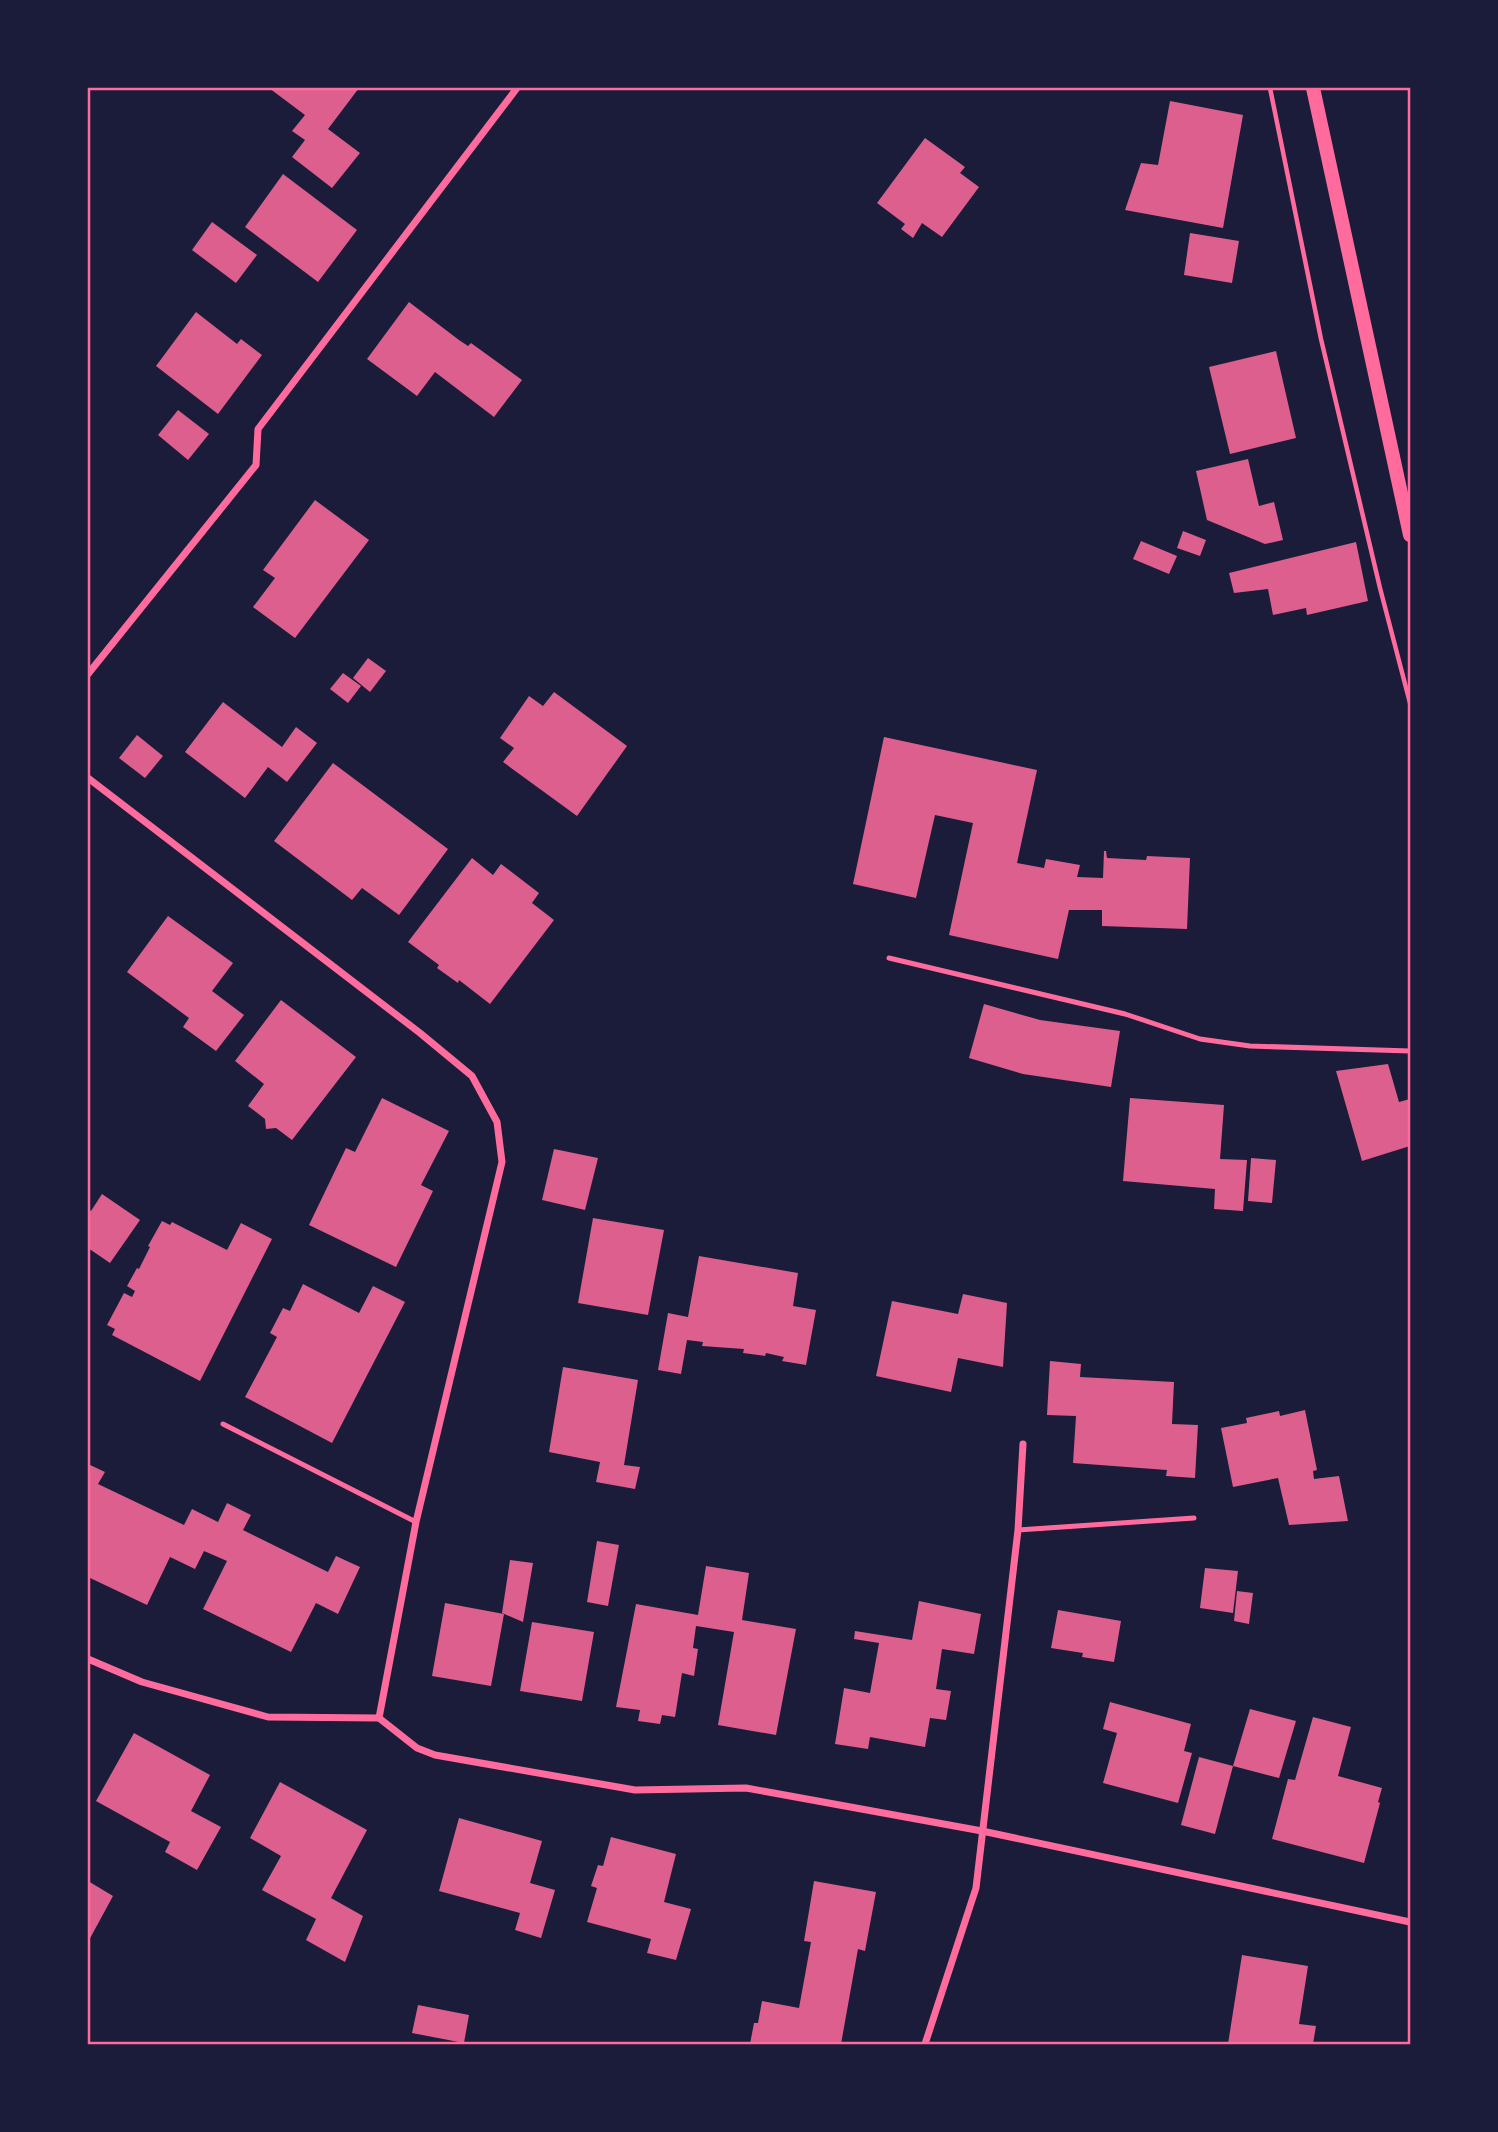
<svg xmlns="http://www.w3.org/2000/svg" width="1498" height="2132" viewBox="0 0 1498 2132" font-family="Roboto,sans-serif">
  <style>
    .building { fill: #dd5f8e }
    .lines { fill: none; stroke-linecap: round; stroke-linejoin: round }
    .path { stroke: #ff6b9d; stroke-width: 4.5 }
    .service { stroke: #ff6b9d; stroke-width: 5 }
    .minor { stroke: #ff6b9d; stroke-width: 7 }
    .secondary { stroke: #ff6b9d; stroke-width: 14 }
    .neatline { fill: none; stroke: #ff6b9d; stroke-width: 2.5 }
  </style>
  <rect width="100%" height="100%" fill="#1b1b3a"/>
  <!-- building -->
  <g class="building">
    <path d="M 269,88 L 359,88 L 328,129 L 360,153 L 332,188 L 292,157 L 305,140 L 292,131 L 305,115 Z"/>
    <path d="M 1170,101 L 1243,115 L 1223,228 L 1125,210 L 1141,163 L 1158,165 Z"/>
    <path d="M 925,138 L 965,167 L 960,173 L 979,187 L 942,237 L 922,223 L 913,238 L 901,229 L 905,224 L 877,203 Z"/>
    <path d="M 283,174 L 357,230 L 318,282 L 245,227 Z"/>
    <path d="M 212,222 L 257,255 L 236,283 L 192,250 Z"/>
    <path d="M 1190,233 L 1239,241 L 1232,283 L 1184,275 Z"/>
    <path d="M 409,302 L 459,340 L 468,346 L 471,343 L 522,380 L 494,417 L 435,372 L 417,396 L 367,359 Z"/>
    <path d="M 196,312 L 237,344 L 241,339 L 262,355 L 218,414 L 156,366 Z"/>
    <path d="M 1276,351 L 1296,438 L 1230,454 L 1209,367 Z"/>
    <path d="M 178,410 L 209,434 L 188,460 L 158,435 Z"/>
    <path d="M 1248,459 L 1259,506 L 1274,502 L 1283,540 L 1265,544 L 1207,520 L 1196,471 Z"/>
    <path d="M 315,500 L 369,540 L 295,638 L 253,607 L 275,578 L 263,570 Z"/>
    <path d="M 1183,531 L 1206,540 L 1200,556 L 1177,548 Z"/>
    <path d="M 1141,541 L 1177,556 L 1169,574 L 1133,559 Z"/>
    <path d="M 1356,542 L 1368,601 L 1307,615 L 1306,608 L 1273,615 L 1268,589 L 1234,593 L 1229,573 Z"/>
    <path d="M 368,658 L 386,671 L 370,692 L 353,678 Z"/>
    <path d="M 343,673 L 361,686 L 348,703 L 330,689 Z"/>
    <path d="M 554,692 L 627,746 L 577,816 L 503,762 L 514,748 L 500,738 L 529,696 L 543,706 Z"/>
    <path d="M 223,702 L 282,747 L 296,727 L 317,743 L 287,782 L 268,767 L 245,798 L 185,752 Z"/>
    <path d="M 137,735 L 163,756 L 145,778 L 119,758 Z"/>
    <path d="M 884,737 L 1037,770 L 1017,863 L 1044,868 L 1046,859 L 1080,865 L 1077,877 L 1103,878 L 1104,851 L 1106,851 L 1107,858 L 1146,860 L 1147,856 L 1190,858 L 1187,929 L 1102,926 L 1102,910 L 1069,910 L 1058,959 L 949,935 L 973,823 L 935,815 L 916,898 L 853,884 Z"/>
    <path d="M 333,763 L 448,849 L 399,915 L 362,888 L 352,900 L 274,841 Z"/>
    <path d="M 472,858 L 493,875 L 501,864 L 539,893 L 532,903 L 554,920 L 490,1004 L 459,980 L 458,983 L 437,968 L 439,965 L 408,942 Z"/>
    <path d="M 168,916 L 233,963 L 212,991 L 244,1015 L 216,1051 L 183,1027 L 189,1018 L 127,972 Z"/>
    <path d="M 281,1000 L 356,1057 L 292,1140 L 276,1128 L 266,1129 L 265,1119 L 248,1106 L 264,1084 L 235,1061 Z"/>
    <path d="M 984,1004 L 1040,1020 L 1120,1031 L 1111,1087 L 1023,1074 L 969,1058 Z"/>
    <path d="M 1388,1064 L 1399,1102 L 1410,1099 L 1410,1146 L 1362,1161 L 1336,1071 Z"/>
    <path d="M 382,1098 L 449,1131 L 421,1185 L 433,1191 L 396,1267 L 309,1225 L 346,1148 L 355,1152 Z"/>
    <path d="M 1130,1098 L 1224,1105 L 1220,1159 L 1247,1160 L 1243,1211 L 1214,1209 L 1215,1189 L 1123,1181 Z"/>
    <path d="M 554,1149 L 598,1158 L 585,1210 L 542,1200 Z"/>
    <path d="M 1251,1158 L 1276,1160 L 1272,1203 L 1248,1201 Z"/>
    <path d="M 102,1194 L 140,1220 L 110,1263 L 88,1248 L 88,1209 L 91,1211 Z"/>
    <path d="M 593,1218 L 664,1230 L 648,1315 L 578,1303 Z"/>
    <path d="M 162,1221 L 170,1225 L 172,1222 L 227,1250 L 241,1223 L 272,1239 L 200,1381 L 112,1335 L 115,1329 L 107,1325 L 124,1293 L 132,1297 L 135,1291 L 127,1286 L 137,1268 L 139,1269 L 150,1247 L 148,1246 Z"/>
    <path d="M 699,1256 L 798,1273 L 793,1306 L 816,1310 L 806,1365 L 782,1361 L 784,1357 L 766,1353 L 765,1356 L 743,1353 L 744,1349 L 702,1346 L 703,1342 L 687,1340 L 681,1374 L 658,1370 L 668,1313 L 688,1317 Z"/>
    <path d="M 303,1284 L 359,1313 L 373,1286 L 405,1302 L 332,1443 L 245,1397 L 277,1337 L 270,1333 L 283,1308 L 290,1311 Z"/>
    <path d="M 963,1294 L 1007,1303 L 1003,1367 L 958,1358 L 951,1392 L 876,1376 L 892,1301 L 958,1314 Z"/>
    <path d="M 1050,1361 L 1081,1364 L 1080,1377 L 1174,1382 L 1172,1424 L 1198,1425 L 1195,1478 L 1166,1476 L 1167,1470 L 1073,1463 L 1076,1416 L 1047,1415 Z"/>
    <path d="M 563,1367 L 638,1380 L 624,1465 L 640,1467 L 635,1489 L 596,1482 L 600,1462 L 549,1452 Z"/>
    <path d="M 1305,1410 L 1317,1470 L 1313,1471 L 1314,1479 L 1339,1476 L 1348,1521 L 1289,1525 L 1278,1478 L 1233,1487 L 1221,1428 L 1247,1423 L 1246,1418 L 1279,1411 L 1280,1416 Z"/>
    <path d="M 88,1464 L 105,1472 L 98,1484 L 184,1525 L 192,1509 L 218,1522 L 227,1503 L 251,1515 L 243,1530 L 328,1572 L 336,1556 L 360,1567 L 338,1614 L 316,1603 L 291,1652 L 203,1609 L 227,1561 L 204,1551 L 195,1569 L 170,1557 L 147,1605 L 88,1577 Z"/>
    <path d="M 597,1541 L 619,1545 L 608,1606 L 587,1602 Z"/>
    <path d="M 510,1560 L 533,1563 L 523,1622 L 502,1613 Z"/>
    <path d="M 706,1566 L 749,1573 L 742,1620 L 796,1629 L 776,1735 L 718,1725 L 734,1632 L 696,1626 L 693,1648 L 698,1649 L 694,1676 L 682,1673 L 675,1717 L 662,1715 L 660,1724 L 638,1721 L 640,1710 L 616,1707 L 636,1604 L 698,1615 Z"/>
    <path d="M 1205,1568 L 1238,1571 L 1233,1613 L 1200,1608 Z"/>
    <path d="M 1237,1591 L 1253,1593 L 1249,1624 L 1234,1621 Z"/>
    <path d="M 919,1601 L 981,1614 L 974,1654 L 942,1649 L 936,1689 L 951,1691 L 946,1720 L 930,1718 L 925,1747 L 870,1737 L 868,1749 L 835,1744 L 844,1688 L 870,1693 L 879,1643 L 854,1639 L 855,1631 L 912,1640 Z"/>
    <path d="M 445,1603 L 504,1614 L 491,1686 L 432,1676 Z"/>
    <path d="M 1058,1610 L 1121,1621 L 1114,1662 L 1082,1657 L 1083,1653 L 1051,1648 Z"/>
    <path d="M 532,1622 L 594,1632 L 582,1701 L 520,1691 Z"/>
    <path d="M 1110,1702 L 1191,1724 L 1184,1751 L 1192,1753 L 1178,1803 L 1103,1783 L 1117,1733 L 1103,1729 Z"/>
    <path d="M 1250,1709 L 1296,1721 L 1279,1778 L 1233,1766 Z"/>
    <path d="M 1313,1717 L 1351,1727 L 1338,1776 L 1382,1788 L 1378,1802 L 1380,1803 L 1364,1863 L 1272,1839 L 1288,1779 L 1295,1780 Z"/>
    <path d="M 134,1733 L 210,1775 L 191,1811 L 221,1827 L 197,1870 L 165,1852 L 170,1842 L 96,1801 Z"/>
    <path d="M 1199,1757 L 1233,1766 L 1215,1834 L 1181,1825 Z"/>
    <path d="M 280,1782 L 367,1830 L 331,1898 L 363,1916 L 345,1962 L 306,1940 L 316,1919 L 262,1890 L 281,1856 L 250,1838 Z"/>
    <path d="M 459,1818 L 542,1841 L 530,1883 L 555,1890 L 541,1938 L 515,1930 L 520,1913 L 439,1891 Z"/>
    <path d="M 611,1837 L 676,1854 L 664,1902 L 691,1909 L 676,1960 L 647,1953 L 651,1939 L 587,1922 L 597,1888 L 591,1886 L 598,1865 L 603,1866 Z"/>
    <path d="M 88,1881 L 113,1896 L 88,1942 Z"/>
    <path d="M 814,1881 L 876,1892 L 865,1951 L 858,1949 L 841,2044 L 750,2044 L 754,2023 L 758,2023 L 762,2001 L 799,2008 L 811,1942 L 804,1941 Z"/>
    <path d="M 1242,1955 L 1308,1966 L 1299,2024 L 1316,2026 L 1313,2044 L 1228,2044 Z"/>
    <path d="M 418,2005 L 469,2015 L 464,2043 L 412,2033 Z"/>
  </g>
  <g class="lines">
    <!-- path -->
    <path class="path" d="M 1270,88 L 1321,339 L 1380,588 L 1410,703"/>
    <!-- service -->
    <g class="service">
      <path d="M 889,958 L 1125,1014 L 1200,1039 L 1250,1046 L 1410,1051"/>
      <path d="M 223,1424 L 416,1522"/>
      <path d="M 1018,1530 L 1194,1518"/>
    </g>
    <!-- minor -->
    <g class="minor">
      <path d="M 88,674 L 256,465 L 258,429 L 517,88"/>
      <path d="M 88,778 L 420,1033 L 472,1076 L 497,1122 L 502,1162 L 416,1522 L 379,1718"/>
      <path d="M 88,1659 L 142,1682 L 268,1717 L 379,1718 L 417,1748 L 435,1755 L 635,1790 L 746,1788 L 982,1831 L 1410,1922"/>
      <path d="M 925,2044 L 976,1888 L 1018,1530 L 1023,1444"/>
    </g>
    <!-- secondary -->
    <path class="secondary" d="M 1313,88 L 1410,535"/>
  </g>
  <!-- border -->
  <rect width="1498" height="2132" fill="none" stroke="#1b1b3a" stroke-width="178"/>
  <rect x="89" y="89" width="1320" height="1954" class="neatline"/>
</svg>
